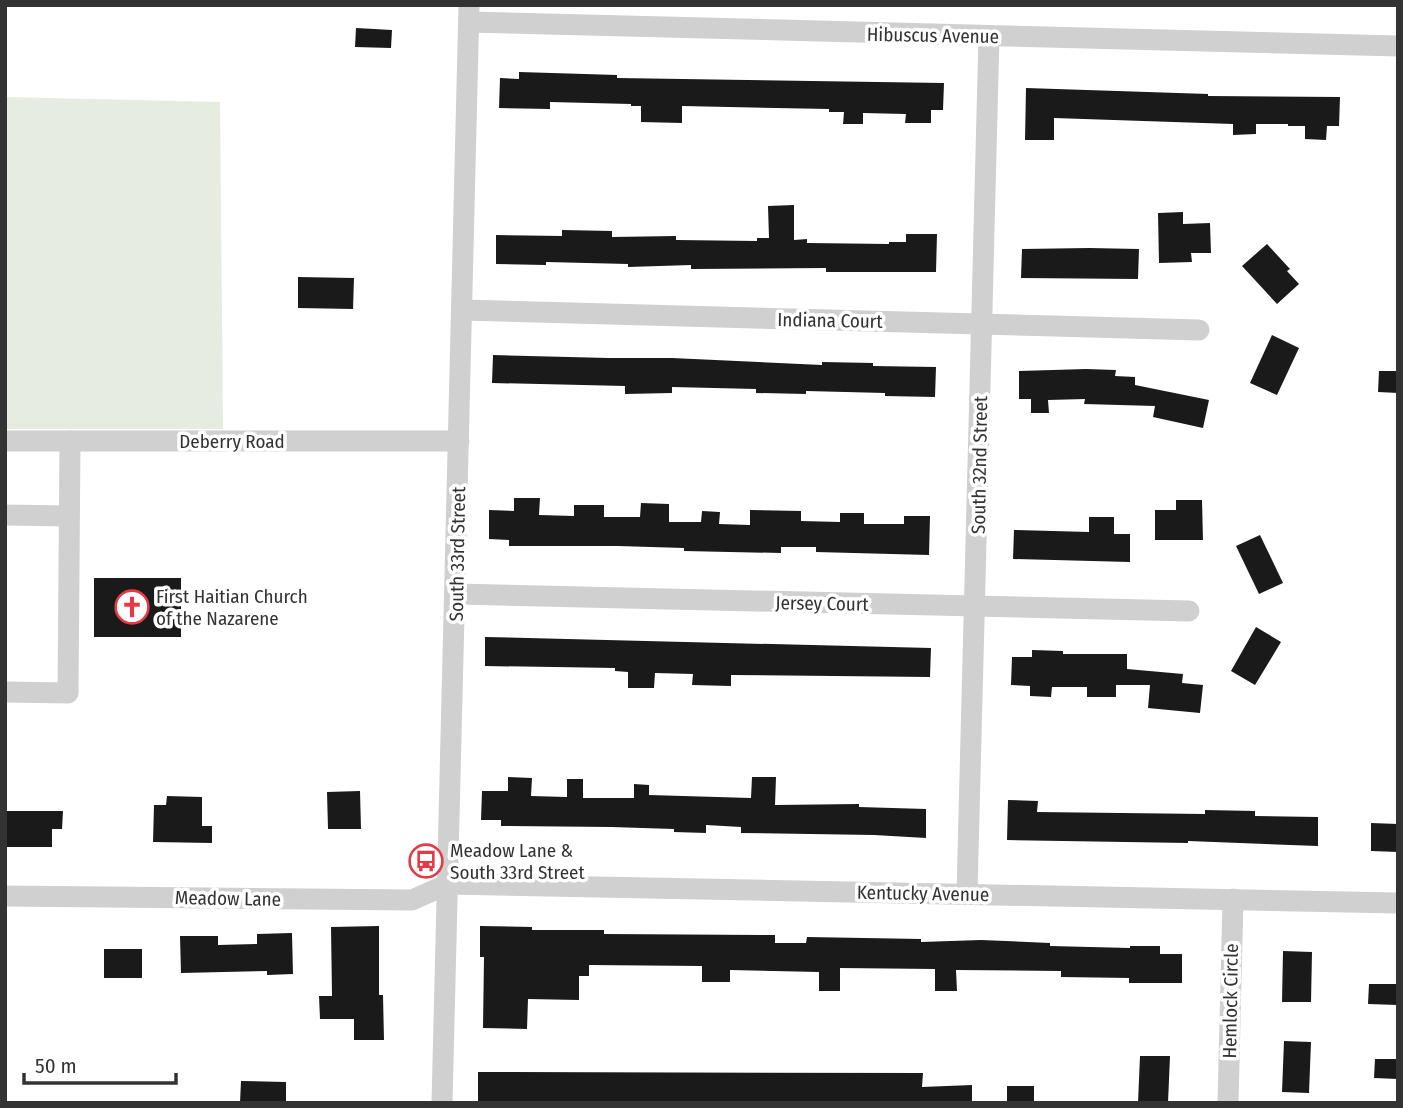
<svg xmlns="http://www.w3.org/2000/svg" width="1403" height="1108" viewBox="0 0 1403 1108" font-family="'Fira Sans Condensed',sans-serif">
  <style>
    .green { fill: #e6ecdf }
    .building { fill: #1a1a1a }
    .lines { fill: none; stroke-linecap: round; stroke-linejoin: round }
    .minor { stroke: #d0d0d0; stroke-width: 21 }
    .labels { text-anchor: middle; stroke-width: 7; stroke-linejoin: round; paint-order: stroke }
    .street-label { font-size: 19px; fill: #333; stroke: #fff }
    .poi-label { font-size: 19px; fill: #333; stroke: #fff; text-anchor: start }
  </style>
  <rect width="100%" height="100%" fill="#fff"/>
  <!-- green -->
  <path class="green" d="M 5,97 L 220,102 L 223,429 L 5,429 Z"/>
  <!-- building -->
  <g class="building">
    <path d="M 356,28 L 392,30 L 391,48 L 355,47 Z"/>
    <path d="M 519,72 L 617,75 L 617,78 L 944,83 L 943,110 L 931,110 L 931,123 L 905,123 L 906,114 L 863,113 L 863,124 L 843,124 L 844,112 L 829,112 L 829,109 L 682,106 L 682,123 L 641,122 L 641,106 L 631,106 L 631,104 L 550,102 L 550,109 L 499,108 L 500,78 L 519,79 Z"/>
    <path d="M 1026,88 L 1208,94 L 1208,96 L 1340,97 L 1339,126 L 1327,126 L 1326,140 L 1305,139 L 1305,126 L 1288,126 L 1288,124 L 1256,124 L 1256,134 L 1233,135 L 1233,124 L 1054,118 L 1054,140 L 1025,140 Z"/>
    <path d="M 794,205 L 794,240 L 807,239 L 807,243 L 889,244 L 889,242 L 906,242 L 906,234 L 937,234 L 936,272 L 826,272 L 826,268 L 691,269 L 691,265 L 628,267 L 628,264 L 546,262 L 546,265 L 496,264 L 496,235 L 562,236 L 562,230 L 612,231 L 612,237 L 676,236 L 676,240 L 757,241 L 757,238 L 769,238 L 768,206 Z"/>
    <path d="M 1183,212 L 1183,224 L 1210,223 L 1211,253 L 1191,253 L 1192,262 L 1159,263 L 1158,213 Z"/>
    <path d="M 1267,244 L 1290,269 L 1287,271 L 1299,284 L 1277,304 L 1242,266 Z"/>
    <path d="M 1089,248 L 1139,249 L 1138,279 L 1021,278 L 1022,249 Z"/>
    <path d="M 298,277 L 354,278 L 353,309 L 298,308 Z"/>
    <path d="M 1272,335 L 1299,348 L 1277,395 L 1250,383 Z"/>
    <path d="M 493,355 L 609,358 L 672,358 L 822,365 L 822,362 L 873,363 L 873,366 L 936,367 L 935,397 L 885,396 L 885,393 L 806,391 L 806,394 L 756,393 L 756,389 L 672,387 L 672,393 L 625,394 L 625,386 L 492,383 Z"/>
    <path d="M 1086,369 L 1116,370 L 1115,376 L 1135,377 L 1135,385 L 1209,400 L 1203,428 L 1153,417 L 1155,406 L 1084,404 L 1085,399 L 1048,400 L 1049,413 L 1031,413 L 1031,399 L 1019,399 L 1019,371 Z"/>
    <path d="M 1379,371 L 1398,371 L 1398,393 L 1378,392 Z"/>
    <path d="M 514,498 L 540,498 L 539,515 L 574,516 L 574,505 L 604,505 L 604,517 L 640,517 L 641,503 L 669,504 L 669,522 L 701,522 L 702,511 L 720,512 L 719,524 L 750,525 L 750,510 L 801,511 L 801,521 L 840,522 L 840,513 L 864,513 L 864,524 L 904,524 L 904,516 L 930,516 L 929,555 L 816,552 L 816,547 L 781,547 L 781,553 L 684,551 L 684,548 L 618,546 L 509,546 L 509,540 L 489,539 L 489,510 L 514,511 Z"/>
    <path d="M 1176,500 L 1202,500 L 1203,540 L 1155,540 L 1155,510 L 1176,510 Z"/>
    <path d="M 1089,517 L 1114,517 L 1114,534 L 1130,534 L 1130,562 L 1013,559 L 1014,530 L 1089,532 Z"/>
    <path d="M 1260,535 L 1283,583 L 1259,594 L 1236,546 Z"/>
    <rect x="94" y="578" width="87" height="59"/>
    <path d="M 1256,627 L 1281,642 L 1255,685 L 1231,671 Z"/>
    <path d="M 485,637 L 931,648 L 930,677 L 731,675 L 731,686 L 692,685 L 693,674 L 655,673 L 654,688 L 628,688 L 628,672 L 615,671 L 615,668 L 485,666 Z"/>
    <path d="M 1032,650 L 1063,651 L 1063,654 L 1127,654 L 1127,669 L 1183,674 L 1182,683 L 1203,685 L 1200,713 L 1148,708 L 1150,685 L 1116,685 L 1116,697 L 1087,697 L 1087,687 L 1052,687 L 1051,697 L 1030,696 L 1030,686 L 1011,685 L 1012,657 L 1032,657 Z"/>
    <path d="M 508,777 L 532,778 L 531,796 L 567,797 L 567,779 L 583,779 L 583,798 L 634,798 L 634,784 L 649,785 L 649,795 L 751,798 L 752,777 L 776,777 L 775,805 L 859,804 L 859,807 L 926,809 L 926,838 L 874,835 L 741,833 L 741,827 L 706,825 L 706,833 L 674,832 L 674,829 L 611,827 L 501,826 L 501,820 L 481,820 L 482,791 L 508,791 Z"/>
    <path d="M 360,791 L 361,829 L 328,829 L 327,792 Z"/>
    <path d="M 167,796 L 202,797 L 202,826 L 212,826 L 212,843 L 153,842 L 154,805 L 166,805 Z"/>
    <path d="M 1008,800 L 1038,801 L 1037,812 L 1205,814 L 1205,810 L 1255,811 L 1255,816 L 1318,817 L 1318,846 L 1188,841 L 1188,843 L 1007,840 Z"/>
    <path d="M 5,811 L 63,811 L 62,829 L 52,829 L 52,847 L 5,847 Z"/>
    <path d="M 1371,823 L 1398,824 L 1398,852 L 1371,851 Z"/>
    <path d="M 379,926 L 379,995 L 383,995 L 384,1040 L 354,1040 L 354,1019 L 320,1019 L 319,996 L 332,996 L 331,927 Z"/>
    <path d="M 480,926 L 532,927 L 532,930 L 604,930 L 604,934 L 775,935 L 775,943 L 806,943 L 807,937 L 921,939 L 921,942 L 981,940 L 1050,943 L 1050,946 L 1130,948 L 1130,946 L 1160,946 L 1160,954 L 1182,954 L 1182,983 L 1129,983 L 1129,978 L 1061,977 L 1061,971 L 956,970 L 957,991 L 935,991 L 935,969 L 840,968 L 840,991 L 819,991 L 819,972 L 730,970 L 730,982 L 702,982 L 702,966 L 589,965 L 589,976 L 579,976 L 579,1000 L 528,999 L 527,1029 L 483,1028 L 484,957 L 480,957 Z"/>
    <path d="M 292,933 L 293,974 L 267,975 L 267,971 L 181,973 L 180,936 L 218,936 L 218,945 L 257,944 L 257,934 Z"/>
    <rect x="104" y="949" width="38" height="29"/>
    <path d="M 1283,951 L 1312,952 L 1311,1002 L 1282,1002 Z"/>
    <path d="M 1369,984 L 1398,984 L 1398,1005 L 1368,1004 Z"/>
    <path d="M 1284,1041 L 1311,1042 L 1309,1093 L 1282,1092 Z"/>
    <path d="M 1140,1056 L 1170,1056 L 1168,1103 L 1138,1103 Z"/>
    <path d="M 1375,1059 L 1398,1059 L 1398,1079 L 1374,1078 Z"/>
    <path d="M 478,1072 L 923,1073 L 922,1087 L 972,1085 L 972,1103 L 478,1103 Z"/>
    <path d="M 241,1081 L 286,1082 L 286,1103 L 240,1103 Z"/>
    <rect x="1007" y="1086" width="27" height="17"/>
  </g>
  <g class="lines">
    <!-- minor -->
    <g class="minor">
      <path d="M 469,22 L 1398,46"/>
      <path d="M 462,310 L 1199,330"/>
      <path d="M 5,441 L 459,441"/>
      <path d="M 5,515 L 69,516"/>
      <path d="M 456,594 L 1189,611"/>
      <path d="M 5,692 L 68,693 L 70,441"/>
      <path d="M 967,893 L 989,36"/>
      <path d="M 5,896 L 412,900 L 448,884 L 1398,903"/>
      <path d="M 442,1103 L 469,5"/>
      <path d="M 1228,1103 L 1233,899"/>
    </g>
  </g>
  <!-- icons -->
  <defs>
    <symbol id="church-ring" viewBox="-11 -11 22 22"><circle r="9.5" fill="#fff" stroke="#e63946" stroke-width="1.5"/><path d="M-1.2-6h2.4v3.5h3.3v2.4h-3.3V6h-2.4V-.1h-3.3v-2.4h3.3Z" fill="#e63946"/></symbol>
    <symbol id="bus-ring" viewBox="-11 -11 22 22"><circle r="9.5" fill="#fff" stroke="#e63946" stroke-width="1.5"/><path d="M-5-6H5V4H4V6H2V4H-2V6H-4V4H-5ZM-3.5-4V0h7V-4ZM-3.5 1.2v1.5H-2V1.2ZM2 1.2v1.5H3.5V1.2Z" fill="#e63946"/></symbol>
  </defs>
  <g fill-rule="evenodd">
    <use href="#church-ring" x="113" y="588" width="38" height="38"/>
    <use href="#bus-ring" x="407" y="842" width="38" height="38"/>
  </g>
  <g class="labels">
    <!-- street labels -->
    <g class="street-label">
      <text transform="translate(933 35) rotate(1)" y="7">Hibuscus Avenue</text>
      <text transform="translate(830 320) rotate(1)" y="7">Indiana Court</text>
      <text x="232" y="448">Deberry Road</text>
      <text transform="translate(979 465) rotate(-89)" y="7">South 32nd Street</text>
      <text transform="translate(457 554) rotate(-89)" y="7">South 33rd Street</text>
      <text transform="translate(822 603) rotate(1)" y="7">Jersey Court</text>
      <text transform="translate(923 893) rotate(1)" y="7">Kentucky Avenue</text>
      <text transform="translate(228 898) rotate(1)" y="7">Meadow Lane</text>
      <text transform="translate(1230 1001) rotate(-89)" y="7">Hemlock Circle</text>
    </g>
    <!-- poi labels -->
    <g class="poi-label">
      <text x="156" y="603">First Haitian Church<tspan x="156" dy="22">of the Nazarene</tspan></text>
      <text x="450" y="857">Meadow Lane &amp;<tspan x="450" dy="22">South 33rd Street</tspan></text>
    </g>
  </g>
  <!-- border -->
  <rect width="1403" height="1108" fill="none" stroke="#333333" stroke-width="14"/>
  <!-- scale -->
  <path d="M24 1073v10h152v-10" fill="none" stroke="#333333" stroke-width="3.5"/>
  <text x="35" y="1073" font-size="21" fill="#333333" stroke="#ffffff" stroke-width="5" paint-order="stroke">50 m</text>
</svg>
